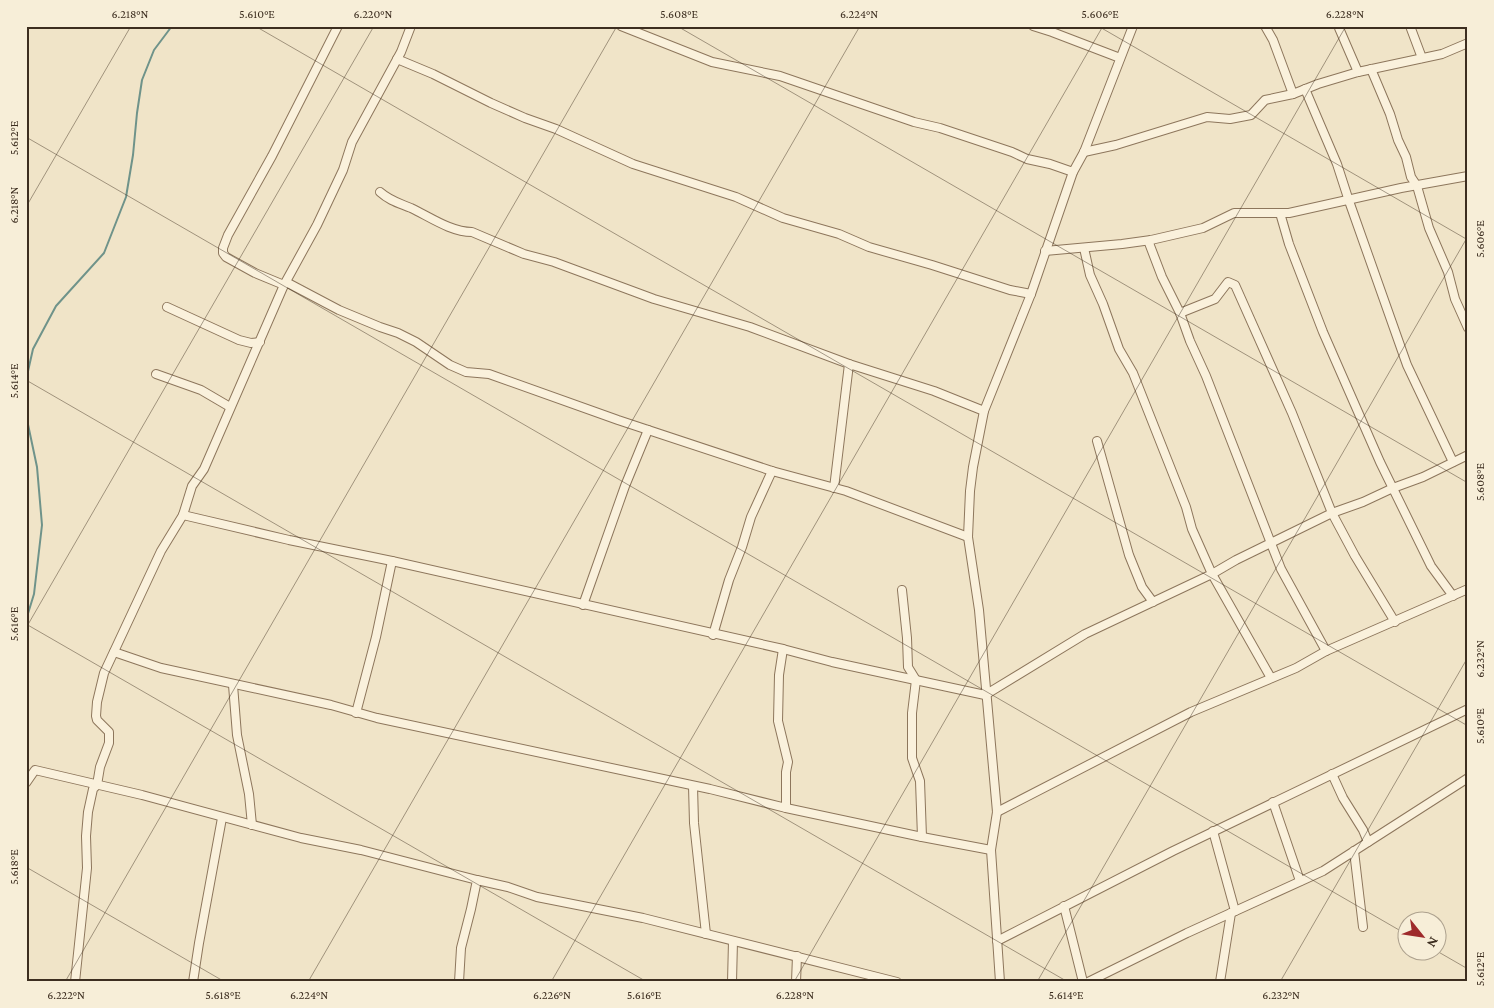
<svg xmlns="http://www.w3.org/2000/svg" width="1494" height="1008" viewBox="0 0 1494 1008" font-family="'Crimson Pro',serif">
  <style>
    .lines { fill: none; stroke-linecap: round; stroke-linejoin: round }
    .stream { stroke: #6f938a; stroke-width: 2 }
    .minor-casing { stroke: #8d765c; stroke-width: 10 }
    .minor { stroke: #faf1dc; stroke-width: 8 }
    .ticks { fill: none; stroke: #3d2e20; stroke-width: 1; stroke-opacity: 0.45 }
    .neatline { fill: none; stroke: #3d2e20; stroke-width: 2 }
    .ticks-label { font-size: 12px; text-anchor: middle; fill: #3d2e20 }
  </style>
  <rect width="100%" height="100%" fill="#f0e4c8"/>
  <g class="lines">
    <!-- stream -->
    <g class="stream">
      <path d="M 26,380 L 33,349 L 56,306 L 104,253 L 126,197 L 133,155 L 137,113 L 142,80 L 154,50 L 172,26"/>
      <path d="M 26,415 L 37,467 L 42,525 L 34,594 L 26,620"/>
    </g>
    <defs>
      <g id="minor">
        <path d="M 621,26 L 712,62 L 780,76 L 914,122 L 940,128 L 1012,152 L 1027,159 L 1050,164 L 1073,172"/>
        <path d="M 1033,26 L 1052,32 L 1120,58"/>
        <path d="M 1265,26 L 1273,40 L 1293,94"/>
        <path d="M 1410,26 L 1422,58"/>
        <path d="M 1339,28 L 1358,72"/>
        <path d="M 397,59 L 433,74 L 491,103 L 525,118 L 556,129 L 633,164 L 736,197 L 783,218 L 839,234 L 869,247 L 932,265 L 1010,290 L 1031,294"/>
        <path d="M 1371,69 L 1390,114 L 1398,140 L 1406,157 L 1411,177 L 1417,186 L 1429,228 L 1448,272 L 1455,299 L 1468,328"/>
        <path d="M 1305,89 L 1337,164 L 1349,201 L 1407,365 L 1453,462"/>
        <path d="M 1084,152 L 1116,145 L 1207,117 L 1230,119 L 1251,115 L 1265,100 L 1293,94 L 1318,84 L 1358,72 L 1442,54 L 1468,43"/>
        <path d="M 380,192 C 390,201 399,203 411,208 C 430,217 451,232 472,232 L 524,254 L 554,262 L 654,299 L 750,327 L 849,364 L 934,391 L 984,411"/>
        <path d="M 1280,213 L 1289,244 L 1323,332 L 1380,462 L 1431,566 L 1453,596"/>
        <path d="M 1151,240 L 1149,243 L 1162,277 L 1180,313 L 1215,299 L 1228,282 L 1235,285 L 1292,413 L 1332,513 L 1355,556 L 1395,622"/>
        <path d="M 1084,248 L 1090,275 L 1103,304 L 1119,349 L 1133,373 L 1186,507 L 1192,529 L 1212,574 L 1271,678"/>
        <path d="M 1045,251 L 1122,244 L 1151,240 L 1203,228 L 1234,213 L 1289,213 L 1401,188 L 1468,176"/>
        <path d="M 286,282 L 339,310 L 380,327 L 398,333 L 416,342 L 450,365 L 466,372 L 489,374 L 618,420 L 772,471 L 846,491 L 968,537"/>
        <path d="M 284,285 L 255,273 L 226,257 L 223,253 L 223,248 L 228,235 L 272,156 L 338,26"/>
        <path d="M 167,307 L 239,340 L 251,343 L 260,342"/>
        <path d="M 1180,313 L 1190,341 L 1206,376 L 1281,569 L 1326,651"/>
        <path d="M 156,374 L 201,390 L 230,407"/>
        <path d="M 1097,441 L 1129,555 L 1142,587 L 1153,602"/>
        <path d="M 834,488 L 849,364"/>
        <path d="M 183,515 L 289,540 L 392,561 L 783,649 L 832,662 L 985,695 L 1085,634 L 1212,574 L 1236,560 L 1332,513 L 1363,502 L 1393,488 L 1423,477 L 1468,455"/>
        <path d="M 902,590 L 907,638 L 908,667 L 916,680 L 912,713 L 912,758 L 920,781 L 922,837"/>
        <path d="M 583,605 L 625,486 L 648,430"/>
        <path d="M 713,635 L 729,580 L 742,547 L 751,517 L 772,471"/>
        <path d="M 783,649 L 779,675 L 778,721 L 788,762 L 786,772 L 786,808"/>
        <path d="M 114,652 L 161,668 L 331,705 L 377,718 L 710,789 L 786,808 L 922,837 L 991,850"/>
        <path d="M 233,685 L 237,735 L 249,794 L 252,825"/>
        <path d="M 356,713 L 376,637 L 392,561"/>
        <path d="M 1332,774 L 1343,798 L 1363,830 L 1368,842"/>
        <path d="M 26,783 L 35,770 L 142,795 L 301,838 L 361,850 L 477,880 L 471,909 L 461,948 L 459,982"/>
        <path d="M 693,786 L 694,823 L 706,934"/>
        <path d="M 1273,802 L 1300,881"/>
        <path d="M 997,812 L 1191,712 L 1296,668 L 1326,651 L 1468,589"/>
        <path d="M 1213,831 L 1235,911"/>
        <path d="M 1354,851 L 1363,927"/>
        <path d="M 477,880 L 508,887 L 537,897 L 643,918 L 897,982"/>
        <path d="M 1064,906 L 1083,982"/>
        <path d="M 997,941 L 1173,851 L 1468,709"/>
        <path d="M 75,982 L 87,868 L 86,836 L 88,812 L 93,789 L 97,785 L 100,767 L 109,743 L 109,732 L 97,720 L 96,716 L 97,702 L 104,673 L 161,551 L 183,515 L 192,486 L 204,469 L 284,285 L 317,225 L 343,170 L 352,142 L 401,52 L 411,26"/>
        <path d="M 193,982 L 199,943 L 222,818"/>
        <path d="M 732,982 L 733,941"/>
        <path d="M 796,982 L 797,956"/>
        <path d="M 1000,982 L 991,850 L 997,812 L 979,610 L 968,537 L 970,491 L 973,467 L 984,411 L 1031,294 L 1073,172 L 1084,152 L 1133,26"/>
        <path d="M 1088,982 L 1187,933 L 1323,871 L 1468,778"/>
        <path d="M 1220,982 L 1231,913"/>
      </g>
    </defs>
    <!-- minor casing -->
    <use href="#minor" class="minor-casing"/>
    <!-- minor -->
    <use href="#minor" class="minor"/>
  </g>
  <!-- ticks -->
  <path class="ticks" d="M 255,26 L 1468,726M 677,26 L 1468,483M 1098,26 L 1468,240M 26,137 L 1406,934M 26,207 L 131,26M 26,380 L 1068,982M 26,624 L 647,982M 26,628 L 374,26M 26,867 L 225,982M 1435,950 L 1468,969M 65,982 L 617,26M 308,982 L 860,26M 551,982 L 1103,26M 794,982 L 1346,26M 1037,982 L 1468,236M 1280,982 L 1468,657"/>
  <!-- border -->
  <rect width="1494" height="1008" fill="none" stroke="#f7eed8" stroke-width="55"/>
  <!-- north arrow -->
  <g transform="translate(1422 936) rotate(120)"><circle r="24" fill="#f7eed8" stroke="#ada18e"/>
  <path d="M0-4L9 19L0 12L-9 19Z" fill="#9e2a2b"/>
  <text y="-8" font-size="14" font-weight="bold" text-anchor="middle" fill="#3d2e20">N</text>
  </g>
  <rect x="28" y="28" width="1438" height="952" class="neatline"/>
  <g class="ticks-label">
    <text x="130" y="18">6.218°N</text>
    <text x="257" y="18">5.610°E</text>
    <text x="373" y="18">6.220°N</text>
    <text x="679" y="18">5.608°E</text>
    <text x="859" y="18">6.224°N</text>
    <text x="1100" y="18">5.606°E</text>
    <text x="1345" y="18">6.228°N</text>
    <text transform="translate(14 138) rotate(-90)" y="4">5.612°E</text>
    <text transform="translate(14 205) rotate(-90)" y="4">6.218°N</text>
    <text transform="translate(1480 239) rotate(-90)" y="4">5.606°E</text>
    <text transform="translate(14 381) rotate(-90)" y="4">5.614°E</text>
    <text transform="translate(1480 482) rotate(-90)" y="4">5.608°E</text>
    <text transform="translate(14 624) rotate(-90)" y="4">5.616°E</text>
    <text transform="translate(1480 659) rotate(-90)" y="4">6.232°N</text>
    <text transform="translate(1480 726) rotate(-90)" y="4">5.610°E</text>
    <text transform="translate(14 867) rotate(-90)" y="4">5.618°E</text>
    <text transform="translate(1480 969) rotate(-90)" y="4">5.612°E</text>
    <text x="66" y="999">6.222°N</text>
    <text x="223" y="999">5.618°E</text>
    <text x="309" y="999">6.224°N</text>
    <text x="552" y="999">6.226°N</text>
    <text x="644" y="999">5.616°E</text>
    <text x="795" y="999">6.228°N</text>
    <text x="1066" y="999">5.614°E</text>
    <text x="1281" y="999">6.232°N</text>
  </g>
</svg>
